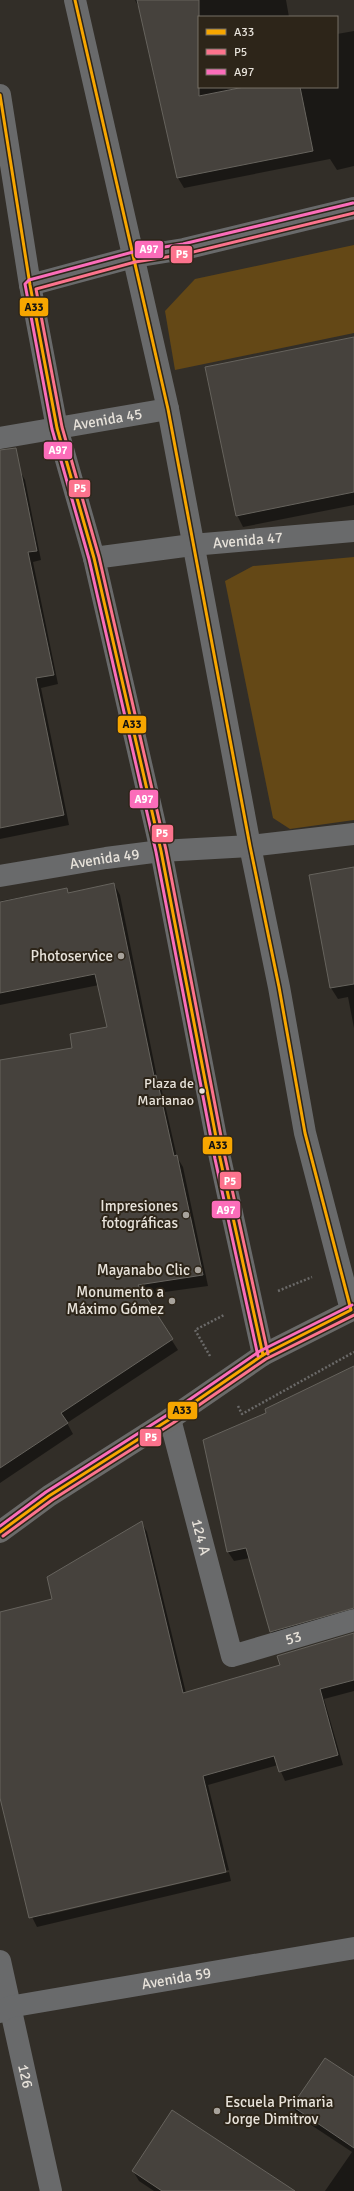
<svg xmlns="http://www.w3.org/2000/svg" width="354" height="2191" viewBox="0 0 354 2191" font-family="Signika,sans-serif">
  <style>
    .green { fill: #644816 }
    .shadow { fill: #0007 }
    .building { fill: #46423d; stroke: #66635d }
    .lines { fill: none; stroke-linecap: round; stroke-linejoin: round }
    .path { stroke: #6b6a69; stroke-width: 2.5; stroke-dasharray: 2 2; stroke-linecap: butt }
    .minor { stroke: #696a6b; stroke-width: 22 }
    .major { stroke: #6a6a69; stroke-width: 22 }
    .bus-1-casing { stroke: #2d2519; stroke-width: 6 }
    .bus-2-casing { stroke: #2d2519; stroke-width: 6 }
    .bus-3-casing { stroke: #2d2519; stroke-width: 6 }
    .bus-1 { stroke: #f7a600; stroke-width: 3 }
    .bus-2 { stroke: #fc738d; stroke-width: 3 }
    .bus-3 { stroke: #fb6dba; stroke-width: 3 }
    .poi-dot { fill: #a8a39c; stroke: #2d2519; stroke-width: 1.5 }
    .bus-dot { fill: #e7e2da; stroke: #2d2519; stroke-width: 1.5 }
    .labels { text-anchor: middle; stroke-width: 4; stroke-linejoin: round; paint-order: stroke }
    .bus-label { font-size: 14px; fill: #e7e2da; stroke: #2d2519; text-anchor: end }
    .street-label { font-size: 15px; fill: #e7e2da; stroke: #2d2519 }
    .poi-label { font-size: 15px; fill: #e7e2da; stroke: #2d2519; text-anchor: end }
    .line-badge { stroke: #2d2519; stroke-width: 1.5 }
    .badge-label { font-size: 11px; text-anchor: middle; font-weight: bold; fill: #fff }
    .pale-badge-label { font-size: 11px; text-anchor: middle; font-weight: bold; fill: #111 }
  </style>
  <rect width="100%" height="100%" fill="#322e28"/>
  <!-- green -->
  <g class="green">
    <path d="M 354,245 L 354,333 L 175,370 L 165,311 L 195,279 Z"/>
    <path d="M 354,557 L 354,820 L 290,829 L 273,818 L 225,581 L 253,566 Z"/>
  </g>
  <!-- shadow -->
  <g class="shadow">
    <path d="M 135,0 L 286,0 L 289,17 L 199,17 L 199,87 L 337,87 L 337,34 L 354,31 L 354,166 L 337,170 L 330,159 L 184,188 L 178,178 L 160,93 L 156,86 L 141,12 Z"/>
    <path d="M 354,339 L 354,505 L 243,527 L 237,515 Z"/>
    <path d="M 20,471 L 25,480 L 41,560 L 33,562 L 58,684 L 41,688 L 69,825 L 0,839 L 0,474 Z"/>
    <path d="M 354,868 L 354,1028 L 348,997 L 338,999 L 331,988 L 310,876 Z"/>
    <path d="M 114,884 L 120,895 L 158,1082 L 161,1087 L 177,1157 L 183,1167 L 208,1286 L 143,1295 L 178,1350 L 67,1423 L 73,1434 L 0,1483 L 0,1076 L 74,1049 L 108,1028 L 99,985 L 0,1005 L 0,901 L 66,889 L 69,894 Z"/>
    <path d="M 354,1367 L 354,1618 L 276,1641 L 271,1631 L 250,1558 L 234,1561 L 228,1552 L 267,1413 Z"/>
    <path d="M 142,1523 L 147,1532 L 186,1693 L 281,1666 L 278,1656 L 354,1633 L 354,1691 L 324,1699 L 343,1765 L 285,1781 L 278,1765 L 208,1785 L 229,1870 L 50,1912 L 47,1915 L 229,1872 L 231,1881 L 37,1927 L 32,1917 L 0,1793 L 0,1614 L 53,1600 Z"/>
    <path d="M 354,2078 L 354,2191 L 325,2191 L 352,2152 L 299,2117 L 293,2106 Z"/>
    <path d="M 133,2171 L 293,2191 L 154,2191 L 139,2181 Z"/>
  </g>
  <!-- building -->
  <g class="building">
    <path d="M 137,0 L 199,0 L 199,96 L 244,87 L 300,87 L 313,151 L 177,178 Z"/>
    <path d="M 354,337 L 354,492 L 236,516 L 205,367 Z"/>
    <path d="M 16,448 L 37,551 L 28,552 L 54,675 L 36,678 L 64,815 L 0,828 L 0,450 Z"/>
    <path d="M 354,867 L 354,984 L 330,988 L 309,875 Z"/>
    <path d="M 114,883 L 154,1076 L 156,1075 L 174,1156 L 177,1155 L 203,1275 L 138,1285 L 173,1339 L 61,1413 L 68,1423 L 0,1468 L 0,1060 L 72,1048 L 70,1034 L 107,1027 L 95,974 L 0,993 L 0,902 L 67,888 L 68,893 Z"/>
    <path d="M 354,1366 L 354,1608 L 270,1632 L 246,1548 L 227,1552 L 203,1440 L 266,1413 L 265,1409 Z"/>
    <path d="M 142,1521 L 183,1693 L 280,1665 L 277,1656 L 354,1633 L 354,1680 L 320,1689 L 338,1755 L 279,1772 L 274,1756 L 203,1776 L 226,1872 L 29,1918 L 0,1798 L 0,1612 L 52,1599 L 47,1577 Z"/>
    <path d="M 325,2058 L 354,2077 L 354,2148 L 292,2106 Z"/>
    <path d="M 172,2110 L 295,2191 L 162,2191 L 132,2171 Z"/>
  </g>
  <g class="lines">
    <!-- path -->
    <g class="path">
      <path d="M 278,1291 L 312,1277"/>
      <path d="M 210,1356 L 195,1330 L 224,1315"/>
      <path d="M 238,1406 L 242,1414 L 354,1352"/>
    </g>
    <!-- minor -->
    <g class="minor">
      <path d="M 75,0 L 168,409 L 250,846 L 279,987 L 305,1133 L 351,1310"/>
      <path d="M 0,95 L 30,285 L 57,428 L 94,558 L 161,851 L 220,1158 L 263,1355"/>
      <path d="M 30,285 L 134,257 L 184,249 L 354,208"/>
      <path id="s1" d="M 0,438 L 168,409"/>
      <path id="s2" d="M 94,558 L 192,545 L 354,531"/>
      <path id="s3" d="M 0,876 L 106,858 L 161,851 L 250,846 L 354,834"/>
      <path id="s4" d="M 170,1419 L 232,1656 L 354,1620"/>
      <path id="s5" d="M 0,1961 L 51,2191"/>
      <path id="s6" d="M 0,2012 L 9,2007 L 354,1948"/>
    </g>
    <!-- major -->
    <path class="major" d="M 0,1532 L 49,1496 L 170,1419 L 263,1355 L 354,1309"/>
    <defs>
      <g id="bus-1">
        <path d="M 0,95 L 30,285 L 57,428 L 94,558 L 161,851 L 220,1158 L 263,1355"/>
        <path d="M 0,1532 L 49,1496 L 170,1419 L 263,1355 L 351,1310 L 305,1133 L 279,987 L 250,846 L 168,409 L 75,0"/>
      </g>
      <g id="bus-2">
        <path d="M 268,1354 L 225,1157 L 166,850 L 99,557 L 62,427 L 36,289 L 135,262 L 185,254 L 354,213"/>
        <path d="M 3,1536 L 52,1500 L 173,1423 L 266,1359 L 354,1315"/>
      </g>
      <g id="bus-3">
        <path d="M 258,1356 L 215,1159 L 156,852 L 89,559 L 52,429 L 25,284 L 29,280 L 133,252 L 183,244 L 353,203"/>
        <path d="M 0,1526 L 46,1492 L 167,1415 L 260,1351 L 352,1305"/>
      </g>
    </defs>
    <!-- bus-1 casing -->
    <use href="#bus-1" class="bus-1-casing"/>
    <!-- bus-2 casing -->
    <use href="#bus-2" class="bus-2-casing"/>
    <!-- bus-3 casing -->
    <use href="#bus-3" class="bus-3-casing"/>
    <!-- bus-1 -->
    <use href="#bus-1" class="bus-1"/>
    <!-- bus-2 -->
    <use href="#bus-2" class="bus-2"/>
    <!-- bus-3 -->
    <use href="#bus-3" class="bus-3"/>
  </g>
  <!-- markers -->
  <g class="poi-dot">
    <circle cx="121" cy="956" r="4"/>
    <circle cx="186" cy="1215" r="4"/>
    <circle cx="198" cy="1270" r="4"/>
    <circle cx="172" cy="1301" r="4"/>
    <circle cx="217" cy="2111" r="4"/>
  </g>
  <circle class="bus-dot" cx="202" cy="1091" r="3.5"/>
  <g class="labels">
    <!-- bus labels -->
    <g class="bus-label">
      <text x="194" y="1088">Plaza de<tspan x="194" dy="17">Marianao</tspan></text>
    </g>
    <!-- street labels -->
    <g class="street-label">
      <text dy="5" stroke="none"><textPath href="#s1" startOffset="109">Avenida 45</textPath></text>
      <text dy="5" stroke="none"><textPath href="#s2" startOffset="155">Avenida 47</textPath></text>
      <text dy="5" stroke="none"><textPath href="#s3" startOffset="106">Avenida 49</textPath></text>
      <text dy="5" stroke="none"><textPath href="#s4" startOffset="122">124 A</textPath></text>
      <text dy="5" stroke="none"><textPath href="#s4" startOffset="309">53</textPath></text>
      <text dy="5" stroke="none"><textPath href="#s6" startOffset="180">Avenida 59</textPath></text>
      <text dy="5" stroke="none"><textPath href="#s5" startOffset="118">126</textPath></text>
    </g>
    <!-- poi labels -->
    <g class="poi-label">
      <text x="113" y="961">Photoservice</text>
      <text x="178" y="1211">Impresiones<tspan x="178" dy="17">fotográficas</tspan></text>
      <text x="190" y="1275">Mayanabo Clic</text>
      <text x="164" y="1297">Monumento a<tspan x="164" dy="17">Máximo Gómez</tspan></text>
      <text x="225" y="2107" text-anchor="start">Escuela Primaria<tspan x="225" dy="17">Jorge Dimitrov</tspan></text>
    </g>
  </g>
  <g class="line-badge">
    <rect x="134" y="240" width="30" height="19" rx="4" fill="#fb6dba"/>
    <rect x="170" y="245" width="23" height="19" rx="4" fill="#fc738d"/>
    <rect x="19" y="297" width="30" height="20" rx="4" fill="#f7a600"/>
    <rect x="43" y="441" width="30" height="19" rx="4" fill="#fb6dba"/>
    <rect x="68" y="479" width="23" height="19" rx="4" fill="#fc738d"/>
    <rect x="117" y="715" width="30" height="19" rx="4" fill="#f7a600"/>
    <rect x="129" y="789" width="30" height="20" rx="4" fill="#fb6dba"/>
    <rect x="151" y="824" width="23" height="19" rx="4" fill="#fc738d"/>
    <rect x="202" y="1136" width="31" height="19" rx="4" fill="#f7a600"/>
    <rect x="219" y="1171" width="23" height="19" rx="4" fill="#fc738d"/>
    <rect x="211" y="1200" width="30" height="19" rx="4" fill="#fb6dba"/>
    <rect x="167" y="1401" width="31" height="19" rx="4" fill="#f7a600"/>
    <rect x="139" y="1428" width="23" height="19" rx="4" fill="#fc738d"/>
  </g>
  <g class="badge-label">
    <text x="149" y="253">A97</text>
    <text x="182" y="258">P5</text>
    <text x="58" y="454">A97</text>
    <text x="80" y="492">P5</text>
    <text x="144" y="803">A97</text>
    <text x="162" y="837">P5</text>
    <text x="230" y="1185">P5</text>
    <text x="226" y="1214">A97</text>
    <text x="151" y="1441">P5</text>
  </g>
  <g class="pale-badge-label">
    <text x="34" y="311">A33</text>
    <text x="132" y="728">A33</text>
    <text x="218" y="1149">A33</text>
    <text x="182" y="1414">A33</text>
  </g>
  <!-- legend -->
  <rect x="198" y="16" width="140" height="72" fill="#2d2519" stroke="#777166"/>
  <rect x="206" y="29" width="20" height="6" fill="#f7a600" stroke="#777166"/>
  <text x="234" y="36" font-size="12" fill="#e7e2da">A33</text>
  <rect x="206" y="49" width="20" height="6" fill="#fc738d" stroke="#777166"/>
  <text x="234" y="56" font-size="12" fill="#e7e2da">P5</text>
  <rect x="206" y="69" width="20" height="6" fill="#fb6dba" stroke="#777166"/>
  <text x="234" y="76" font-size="12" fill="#e7e2da">A97</text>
</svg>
